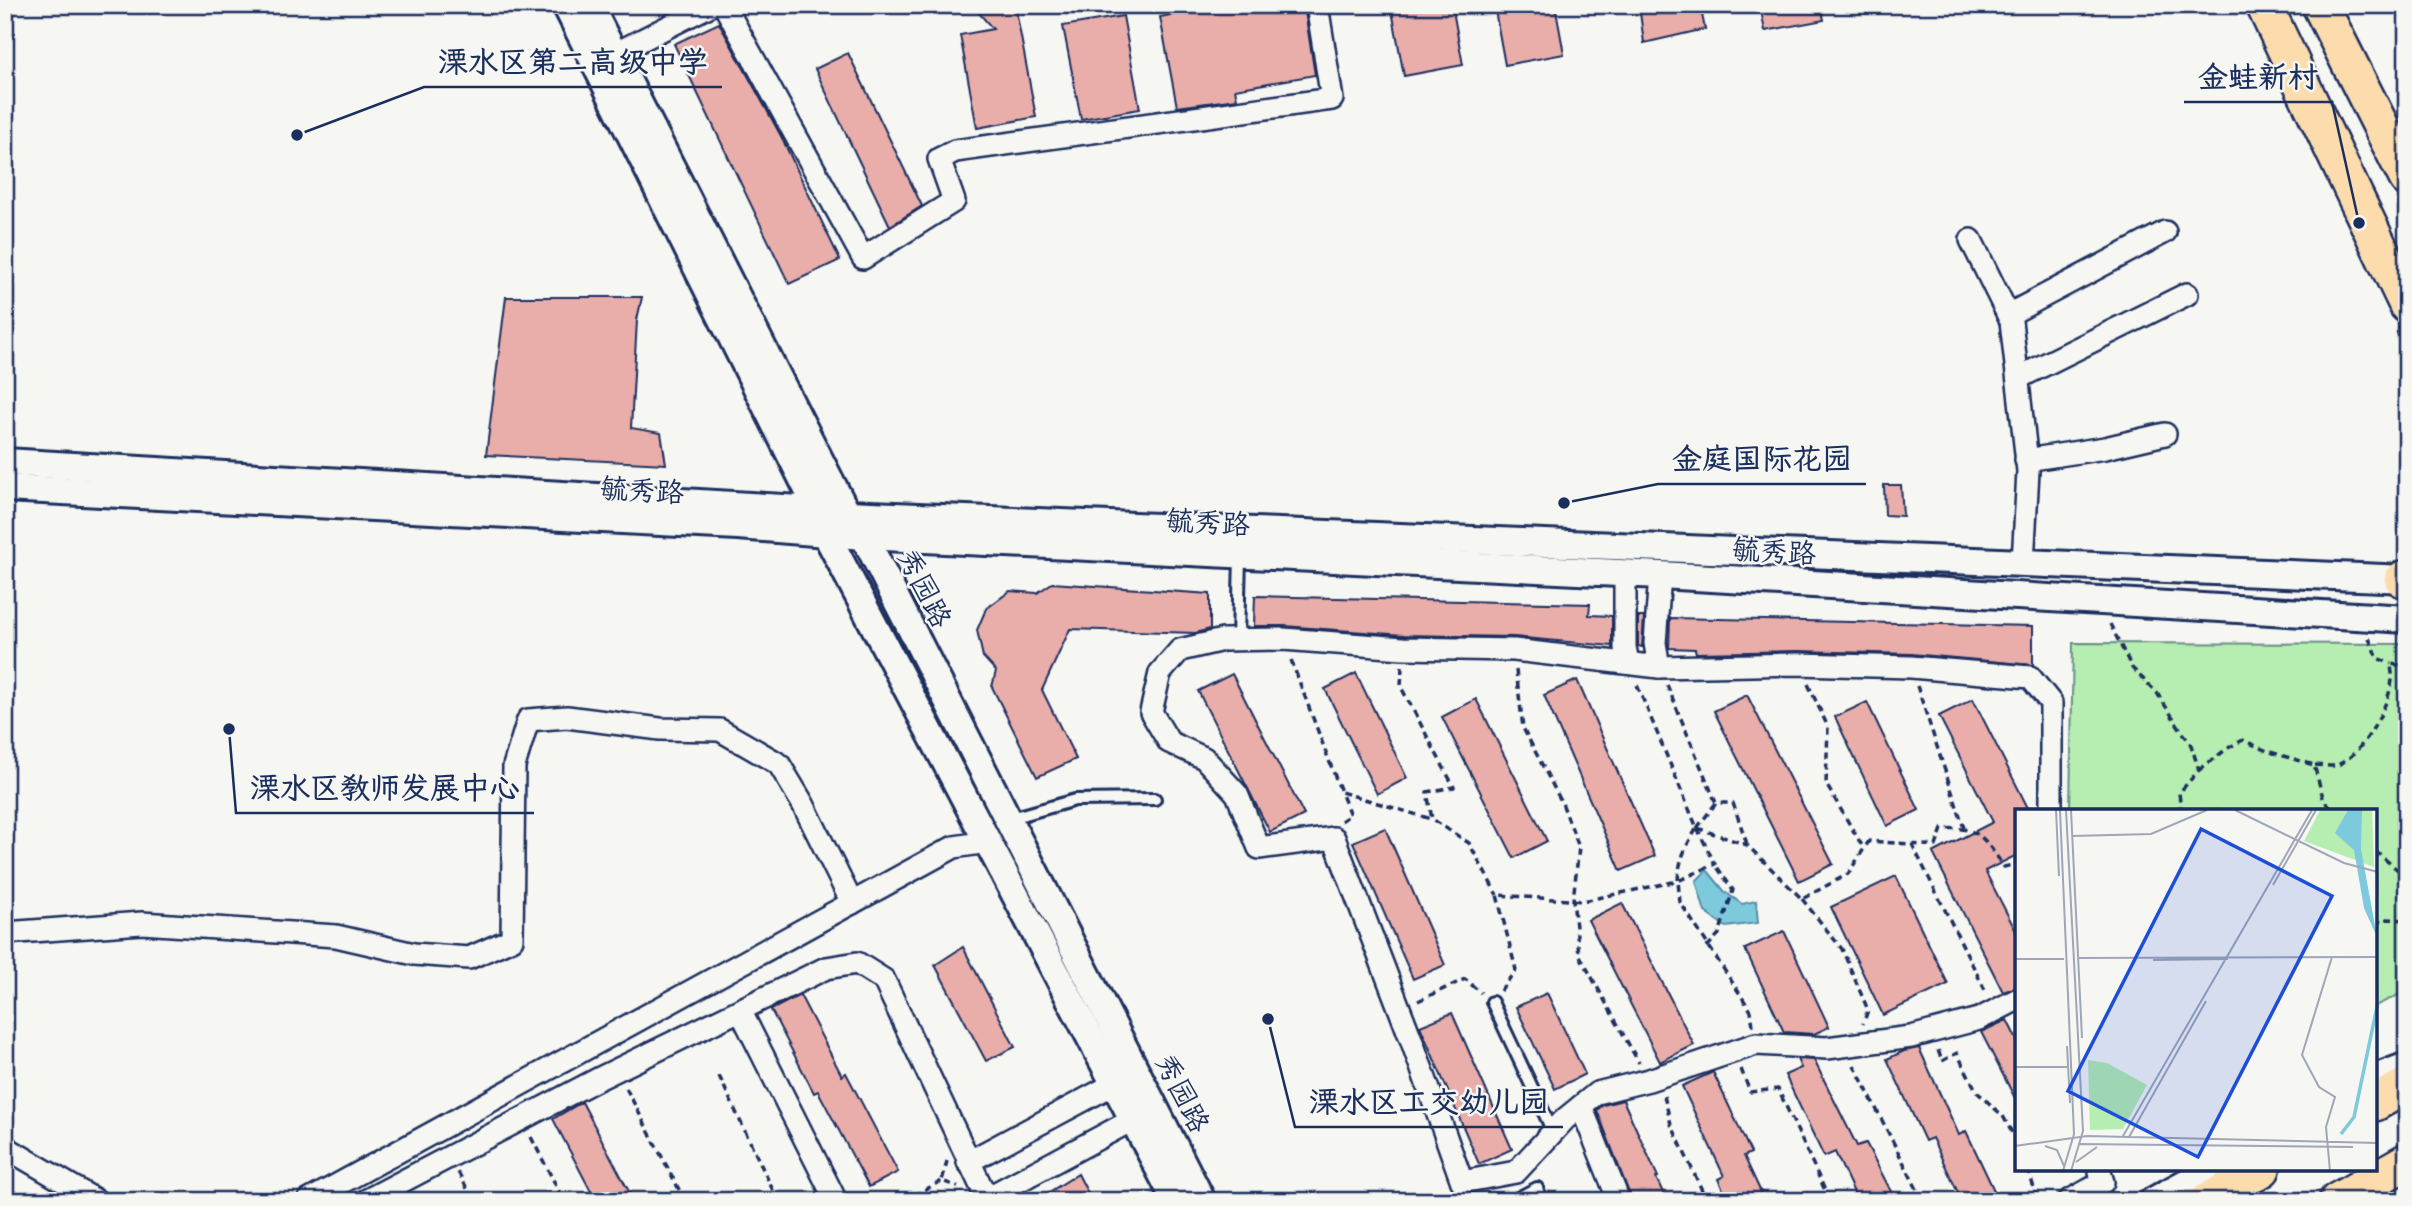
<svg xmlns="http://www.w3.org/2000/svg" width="2412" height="1206" viewBox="0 0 2412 1206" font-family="'Indie Flower','LXGW WenKai TC',sans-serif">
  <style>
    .green { fill: #b6edb0; stroke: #688e87; stroke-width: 2 }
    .water { fill: #7dcadc; stroke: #568caa; stroke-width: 2 }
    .building { fill: #e9adaa; stroke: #1b2f5e; stroke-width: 2 }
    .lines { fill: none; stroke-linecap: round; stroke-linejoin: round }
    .service-casing { stroke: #1b2f5e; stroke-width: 16 }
    .minor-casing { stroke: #1b2f5e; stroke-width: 26 }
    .tertiary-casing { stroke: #1b2f5e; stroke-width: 32 }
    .primary-casing { stroke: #1b2f5e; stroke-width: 40 }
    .path { stroke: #1b2f5e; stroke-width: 3.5; stroke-dasharray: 7 5; stroke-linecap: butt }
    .service { stroke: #f6f6f2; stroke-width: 10 }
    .minor { stroke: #f6f6f2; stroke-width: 21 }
    .tertiary { stroke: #f6f6f2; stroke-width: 26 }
    .primary { stroke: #fcdcac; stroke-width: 35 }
    .labels { text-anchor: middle; stroke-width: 5; stroke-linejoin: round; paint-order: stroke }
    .street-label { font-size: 28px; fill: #1b2f5e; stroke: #f6f6f2 }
    .inset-river { fill: none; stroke: #7dcadc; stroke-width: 3.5 }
    .inset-road { fill: none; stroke: #9ea6b7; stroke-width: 2 }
    .view { fill: #1d4ed8; fill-opacity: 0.15; stroke: #1d4ed8; stroke-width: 3.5 }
    .inset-edge { fill: none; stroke: #1b2f5e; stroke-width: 3.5 }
    .leader { fill: none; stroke: #1b2f5e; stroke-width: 2.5 }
    .callout-dot { fill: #1b2f5e; stroke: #f6f6f2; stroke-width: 2.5 }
    .callout-label { font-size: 30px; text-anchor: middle; font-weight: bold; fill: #1b2f5e; stroke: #f6f6f2; stroke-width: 5; stroke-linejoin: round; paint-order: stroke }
  </style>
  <rect width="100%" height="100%" fill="#f6f6f2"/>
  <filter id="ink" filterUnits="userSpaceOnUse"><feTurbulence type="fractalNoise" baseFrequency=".0143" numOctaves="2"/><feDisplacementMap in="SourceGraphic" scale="14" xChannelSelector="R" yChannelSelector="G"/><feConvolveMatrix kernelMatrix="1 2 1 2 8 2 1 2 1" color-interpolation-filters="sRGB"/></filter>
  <g filter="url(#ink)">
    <!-- green -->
    <path class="green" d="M 2073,643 L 2407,644 L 2407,991 L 2375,1006 L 2375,810 L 2070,810 Z"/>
    <!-- water -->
    <path class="water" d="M 1707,870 L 1725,892 L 1742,904 L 1756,901 L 1758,923 L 1726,927 L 1705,912 L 1696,881 Z"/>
    <!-- building -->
    <g class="building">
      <path d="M 972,5 L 1015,5 L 1036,117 L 977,128 L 960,35 L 993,29 Z"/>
      <path d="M 1222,5 L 1304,5 L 1315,75 L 1235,89 L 1237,99 L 1177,107 L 1160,17 Z"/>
      <path d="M 1391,5 L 1452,5 L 1463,65 L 1404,76 Z"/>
      <path d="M 1494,5 L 1555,5 L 1564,54 L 1505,65 Z"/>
      <path d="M 1639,5 L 1700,5 L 1705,29 L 1644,43 Z"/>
      <path d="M 1760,5 L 1821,5 L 1824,20 L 1765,31 Z"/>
      <path d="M 1123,16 L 1140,109 L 1081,119 L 1063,26 Z"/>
      <path d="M 719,23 L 781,136 L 840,260 L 789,284 L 674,44 Z"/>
      <path d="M 848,53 L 922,206 L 890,226 L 815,69 Z"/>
      <path d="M 506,297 L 642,297 L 637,320 L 631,428 L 661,433 L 666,464 L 486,455 Z"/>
      <path d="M 1884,485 L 1901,485 L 1903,516 L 1885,515 Z"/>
      <path d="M 1052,583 L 1210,594 L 1210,629 L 1196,633 L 1070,629 L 1042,690 L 1076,759 L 1037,777 L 992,687 L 996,671 L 983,657 L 977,630 L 986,609 L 1010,591 L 1037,593 Z"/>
      <path d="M 1255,596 L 1590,604 L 1589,615 L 1612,616 L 1612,646 L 1514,637 L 1404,635 L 1284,626 L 1254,626 Z"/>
      <path d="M 1638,617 L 1644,617 L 1642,647 L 1638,646 Z"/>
      <path d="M 1670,618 L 2033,626 L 2033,665 L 1911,654 L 1798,651 L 1696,653 L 1695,649 L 1669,648 Z"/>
      <path d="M 1356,673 L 1407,778 L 1377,794 L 1325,689 Z"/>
      <path d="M 1232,674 L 1304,815 L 1270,832 L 1198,691 Z"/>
      <path d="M 1577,680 L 1655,856 L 1621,871 L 1544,695 Z"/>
      <path d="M 1747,695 L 1833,864 L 1799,881 L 1714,711 Z"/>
      <path d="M 1476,699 L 1547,841 L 1514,858 L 1442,717 Z"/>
      <path d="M 1973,699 L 2029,810 L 2017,810 L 2017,855 L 1985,871 L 2017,933 L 2017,987 L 2003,992 L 1933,853 L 1993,822 L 1939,716 Z"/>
      <path d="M 1867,702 L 1919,810 L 1887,826 L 1835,717 Z"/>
      <path d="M 1385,828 L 1445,965 L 1413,979 L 1353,842 Z"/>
      <path d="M 1896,876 L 1948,984 L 1883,1015 L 1831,907 Z"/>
      <path d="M 1622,903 L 1694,1045 L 1660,1062 L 1588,920 Z"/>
      <path d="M 1784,931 L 1829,1027 L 1814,1034 L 1784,1032 L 1745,949 Z"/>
      <path d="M 963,947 L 1015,1047 L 986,1061 L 935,965 Z"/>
      <path d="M 1547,993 L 1585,1074 L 1555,1089 L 1516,1007 Z"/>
      <path d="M 800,995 L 842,1076 L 846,1073 L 898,1172 L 869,1187 L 818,1091 L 814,1093 L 771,1010 Z"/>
      <path d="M 1452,1013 L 1512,1149 L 1479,1164 L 1420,1026 Z"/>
      <path d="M 2007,1020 L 2017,1040 L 2017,1102 L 1981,1032 Z"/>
      <path d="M 1919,1048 L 1959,1135 L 1966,1131 L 1999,1201 L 1962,1201 L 1932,1138 L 1925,1141 L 1887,1059 L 1904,1051 Z"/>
      <path d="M 1797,1059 L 1814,1060 L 1857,1146 L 1866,1143 L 1896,1201 L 1858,1201 L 1835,1152 L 1824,1157 L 1785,1075 L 1801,1068 Z"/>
      <path d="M 1713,1072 L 1751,1153 L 1744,1156 L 1765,1201 L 1728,1201 L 1718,1179 L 1724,1176 L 1682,1086 Z"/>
      <path d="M 1623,1100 L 1658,1177 L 1656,1178 L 1667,1201 L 1633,1201 L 1631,1198 L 1597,1110 L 1603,1105 Z"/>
      <path d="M 582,1102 L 634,1201 L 596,1201 L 553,1119 Z"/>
      <path d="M 1078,1174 L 1092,1201 L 1035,1201 Z"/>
    </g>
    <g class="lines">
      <defs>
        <g id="service">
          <path d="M 1238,640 L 1240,555"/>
          <path d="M 1008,819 L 1075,800 L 1155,799"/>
          <path d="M 1492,1002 L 1553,1132"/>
          <path d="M 1512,1201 L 1537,1188 L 1541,1201"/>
        </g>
        <g id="minor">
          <path d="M 724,5 L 863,258 L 954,201 L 939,159 L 955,151 L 1332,99 L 1317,5"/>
          <path d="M 599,59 L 614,54 L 711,5"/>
          <path d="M 1971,240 L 2011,321 L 2028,471 L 2023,563"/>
          <path d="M 2008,315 L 2165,232"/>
          <path d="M 2018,378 L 2187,294"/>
          <path d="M 2026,460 L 2105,448 L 2165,434"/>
          <path d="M 1625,575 L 1625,647 L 1628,663"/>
          <path d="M 1659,667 L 1655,643 L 1660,575"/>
          <path d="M 5,933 L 142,923 L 336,936 L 414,954 L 469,958 L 512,939 L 514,766 L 528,720 L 567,717 L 660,729 L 720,730 L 779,764 L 803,804 L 852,903"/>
          <path d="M 2016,1000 L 1979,1019 L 1911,1037 L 1827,1048 L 1756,1044 L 1649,1080 L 1597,1093 L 1565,1119 L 1516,1172 L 1462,1182 L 1411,1039 L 1334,838 L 1259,848 L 1237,794 L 1204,758 L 1169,742 L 1151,712 L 1160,673 L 1180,650 L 1223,640 L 1283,639 L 1403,648 L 1514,650 L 1659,667 L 1798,664 L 1911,667 L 2030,677 L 2051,703 L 2051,810"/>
          <path d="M 740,1010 L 836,1201"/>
          <path d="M 1581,1106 L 1619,1201"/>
          <path d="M 5,1147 L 97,1201"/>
          <path d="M 968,1162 L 1127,1077"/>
          <path d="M 987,1198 L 1147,1112"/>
          <path d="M 308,1201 L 954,847 L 988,842"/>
          <path d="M 365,1201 L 598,1079 L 826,968 L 857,963 L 884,980 L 988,1201"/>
          <path d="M 2069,1201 L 2103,1182 L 2099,1169"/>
        </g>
        <g id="tertiary">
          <path d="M 566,5 L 818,510 L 825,532 L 1176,1201"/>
          <path d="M 589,5 L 847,514 L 864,536 L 1202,1201"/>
          <path d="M 5,462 L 818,510 L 847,514 L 2407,579"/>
          <path d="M 5,488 L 738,526 L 864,536 L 1660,575 L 2407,619"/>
          <path d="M 2375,1078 L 2407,1066"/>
          <path d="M 2153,1201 L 2211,1169"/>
        </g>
        <g id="primary">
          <path d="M 2264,5 L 2407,305"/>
          <path d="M 2320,5 L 2407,178"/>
          <path d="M 2403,579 L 2407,578"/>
          <path d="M 2375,1103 L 2407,1085"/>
          <path d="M 2208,1201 L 2262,1169"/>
          <path d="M 2337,1201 L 2407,1161"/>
        </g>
      </defs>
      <!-- service casing -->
      <use href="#service" class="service-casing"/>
      <!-- minor casing -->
      <use href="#minor" class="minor-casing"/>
      <!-- tertiary casing -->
      <use href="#tertiary" class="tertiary-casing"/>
      <!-- primary casing -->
      <use href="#primary" class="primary-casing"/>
      <!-- path -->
      <g class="path">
        <path d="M 2397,331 L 2407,351"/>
        <path d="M 2110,624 L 2132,668 L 2157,693 L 2191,745 L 2199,770 L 2179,793 L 2181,810"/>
        <path d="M 2369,638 L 2377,658 L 2391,664"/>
        <path d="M 1291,660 L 1341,792"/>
        <path d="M 1402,666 L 1401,687 L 1454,787 L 1427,792 L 1432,819 L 1469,843 L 1497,895"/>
        <path d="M 1516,670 L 1523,728 L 1562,803 L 1579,847 L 1573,900 L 1579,954 L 1639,1063"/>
        <path d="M 1808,684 L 1828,727 L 1826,784 L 1864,849"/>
        <path d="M 1667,685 L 1716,803"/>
        <path d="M 1917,686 L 1964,828"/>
        <path d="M 2315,765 C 2321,765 2331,767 2337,765 C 2362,756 2389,706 2392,680 C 2393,675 2391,669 2391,664 L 2407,666"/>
        <path d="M 2199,770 L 2228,748 L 2243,740 L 2267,751 L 2314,765 L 2324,801 L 2334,810"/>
        <path d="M 1341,821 L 1350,815 L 1341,792 L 1431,819"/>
        <path d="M 1697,828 L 1747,845 L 1802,899 L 1848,874 L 1869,841 L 1936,846 L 1942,829 C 1980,826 1984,838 2004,867 L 2016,864"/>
        <path d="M 1697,828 L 1715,864 L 1678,881 L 1680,902 L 1751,1011 L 1753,1026"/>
        <path d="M 1697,828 L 1716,803 L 1733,803 L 1747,844"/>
        <path d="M 1912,844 L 1986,992"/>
        <path d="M 2375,851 L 2398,870 L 2407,889"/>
        <path d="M 1802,899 L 1842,949 L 1868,1010 L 1863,1024"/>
        <path d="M 2375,924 L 2387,919 L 2407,920"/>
        <path d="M 1707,947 L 1719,934 L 1733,890 L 1715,864"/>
        <path d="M 1500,991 L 1516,970 L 1497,895 L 1583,901 L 1678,881 C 1679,859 1686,846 1697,828 L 1637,685"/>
        <path d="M 1418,1001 L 1465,979 L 1481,993"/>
        <path d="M 1938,1050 L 1942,1061 L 1957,1053 L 1977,1092 L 2003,1116 L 2016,1140"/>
        <path d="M 1854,1065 L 1923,1201"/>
        <path d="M 1741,1069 L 1750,1092 L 1778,1089 L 1830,1201"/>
        <path d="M 719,1076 L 778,1201"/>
        <path d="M 626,1088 L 685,1201"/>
        <path d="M 1664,1096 L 1671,1124 L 1707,1201"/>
        <path d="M 531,1137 L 564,1201"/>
        <path d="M 947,1161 L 942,1181 L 958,1187"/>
        <path d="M 2028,1169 L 2038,1201"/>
        <path d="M 458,1172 L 474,1201"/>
        <path d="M 903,1201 L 942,1181"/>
        <path d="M 1838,1201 L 1843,1196 L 1845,1201"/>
      </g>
      <!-- service -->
      <use href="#service" class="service"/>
      <!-- minor -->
      <use href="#minor" class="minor"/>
      <!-- tertiary -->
      <use href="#tertiary" class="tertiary"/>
      <!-- primary -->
      <use href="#primary" class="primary"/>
    </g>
  </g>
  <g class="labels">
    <!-- street labels -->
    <g class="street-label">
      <text transform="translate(642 490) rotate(3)" y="10">毓秀路</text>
      <text transform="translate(1208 522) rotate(3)" y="10">毓秀路</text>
      <text transform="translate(1774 551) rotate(3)" y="10">毓秀路</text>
      <text transform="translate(925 588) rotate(63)" y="10">秀园路</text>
      <text transform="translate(1183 1093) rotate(63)" y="10">秀园路</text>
    </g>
  </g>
  <!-- overview -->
  <g transform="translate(2015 809)">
    <rect width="362" height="362" fill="#f6f6f2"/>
    <path d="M 305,1 L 357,1 L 359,58 L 289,32 ZM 73,251 L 92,254 L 132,276 L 108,320 L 75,321 Z" fill="#b6edb0"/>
    <path d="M 333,1 L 347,1 L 346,40 L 362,128 L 349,99 L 339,41 L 320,24 Z" fill="#7dcadc"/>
    <path class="inset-river" d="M 326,325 L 339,308 L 363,193"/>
    <path class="inset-road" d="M 41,1 L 44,67M 45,1 L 59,325 L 48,362M 51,1 L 68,322 L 56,362M 56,1 L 67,229M 220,1 L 329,54 L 363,63M 57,27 L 136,25 L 192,1M 258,76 L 301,1M 63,149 L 363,148M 0,150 L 49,150M 138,151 L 213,150M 52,237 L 55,294M 0,258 L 52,258M 108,327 L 297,1M 114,328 L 191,192M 63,335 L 338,338M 0,337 L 72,327 L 363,334M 30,337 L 42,341 L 49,357M 61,353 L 82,338M 315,362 L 311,318 L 320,288 L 304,278 L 287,246 L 317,148"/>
    <path class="view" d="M 186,20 L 317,87 L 183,348 L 53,282 Z"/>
    <rect width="362" height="362" class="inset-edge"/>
  </g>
  <!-- callouts -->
  <path class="leader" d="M297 135L424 87H722M2359 223L2332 102H2184M1564 503L1658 484H1866M229 729L236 813H534M1268 1019L1295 1127H1563"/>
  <g class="callout-dot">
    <circle cx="297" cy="135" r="7"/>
    <circle cx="2359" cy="223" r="7"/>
    <circle cx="1564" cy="503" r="7"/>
    <circle cx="229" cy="729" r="7"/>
    <circle cx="1268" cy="1019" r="7"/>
  </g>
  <g class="callout-label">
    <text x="573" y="72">溧水区第二高级中学</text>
    <text x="2258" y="87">金蛙新村</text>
    <text x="1762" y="469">金庭国际花园</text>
    <text x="385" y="798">溧水区教师发展中心</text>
    <text x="1429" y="1112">溧水区工交幼儿园</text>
  </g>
  <!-- margin -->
  <rect width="2412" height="1206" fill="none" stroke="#f6f6f2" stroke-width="28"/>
  <rect x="14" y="14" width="2384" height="1178" fill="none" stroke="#1b2f5e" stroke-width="2.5" filter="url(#ink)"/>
</svg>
